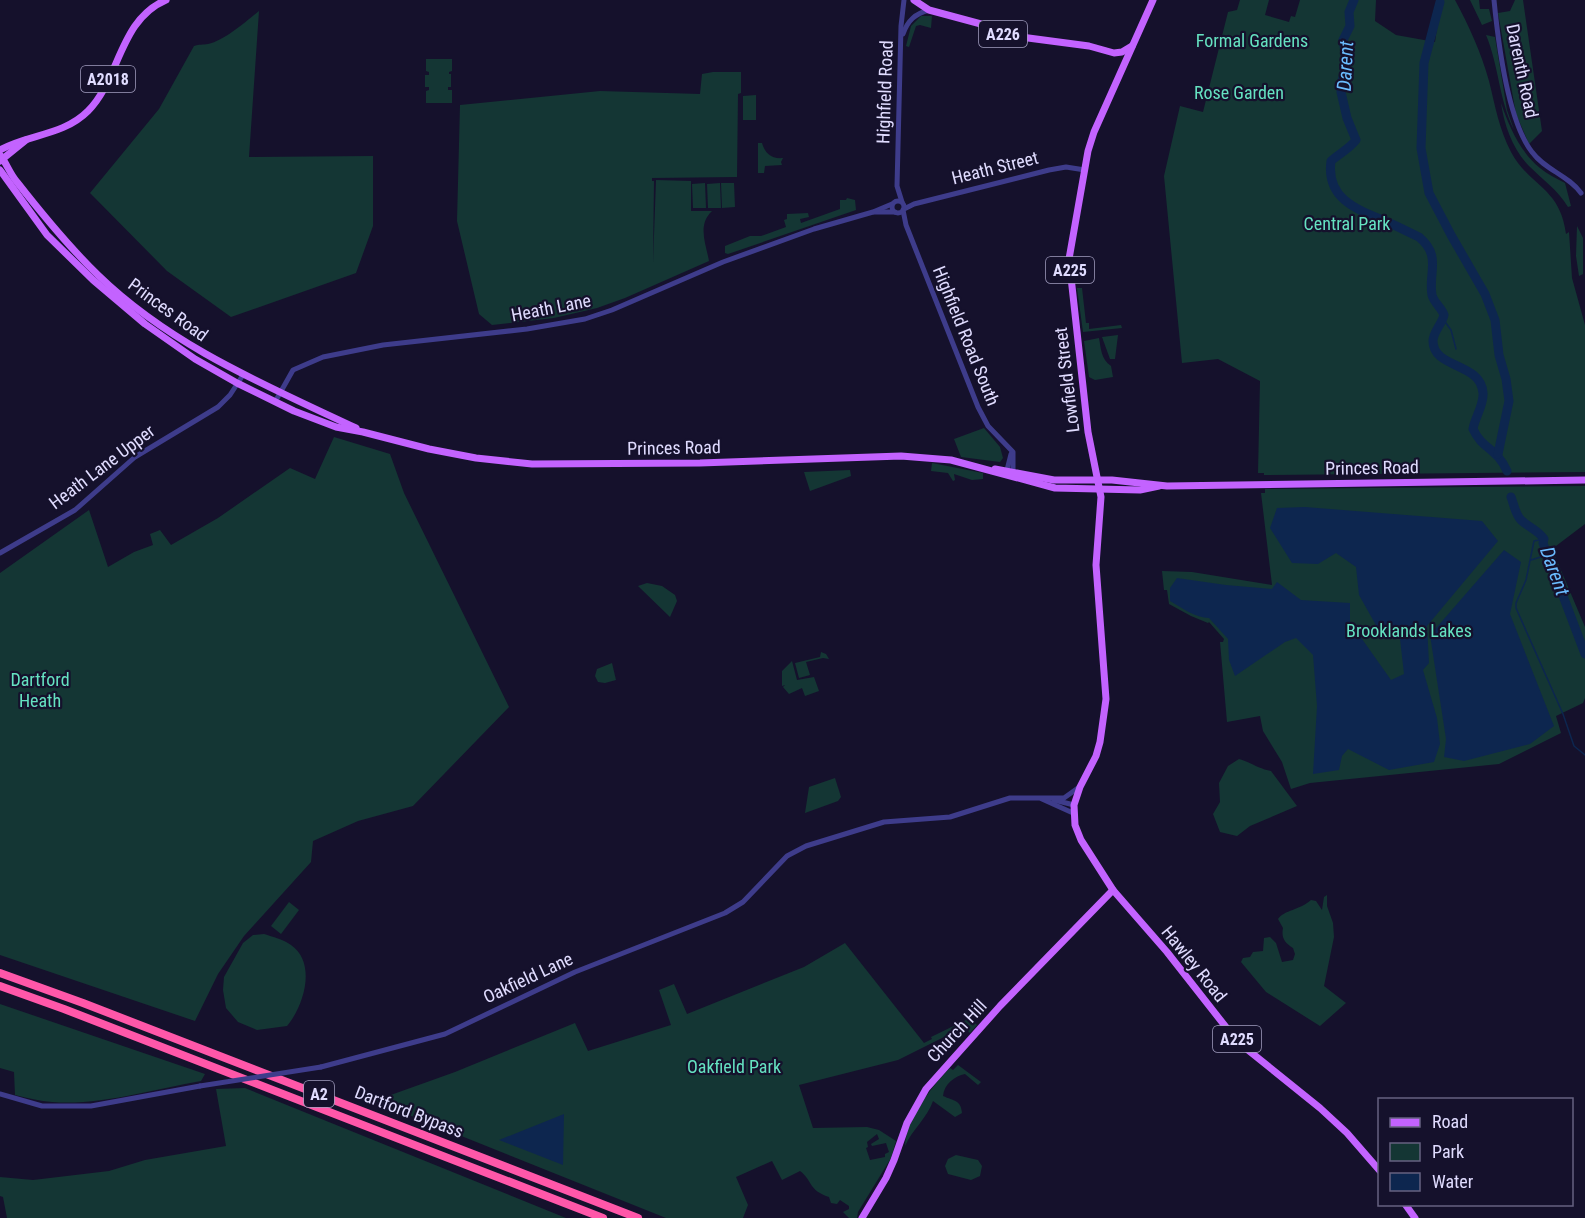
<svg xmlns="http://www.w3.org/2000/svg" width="1585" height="1218" viewBox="0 0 1585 1218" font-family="'Roboto Condensed',sans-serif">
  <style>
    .green { fill: #143634; fill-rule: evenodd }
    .water { fill: #0d264f }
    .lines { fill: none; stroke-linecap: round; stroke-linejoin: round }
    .stream { stroke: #0d264f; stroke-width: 1.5 }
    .river { stroke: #0d264f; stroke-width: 9 }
    .minor { stroke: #3e3c8b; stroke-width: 5 }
    .major { stroke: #c363ff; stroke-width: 7 }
    .highway { stroke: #ff57a9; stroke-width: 8 }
    .minor-bridge { stroke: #3e3c8b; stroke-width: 5 }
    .labels { text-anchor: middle; stroke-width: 4.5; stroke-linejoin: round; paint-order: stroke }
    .shield { fill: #15112c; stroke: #a39fc0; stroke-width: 1.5 }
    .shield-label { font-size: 16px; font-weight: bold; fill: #e0dcff }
    .park-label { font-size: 18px; fill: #65e2c1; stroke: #15112c }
    .street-label { font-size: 18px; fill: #e0dcff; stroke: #15112c }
    .water-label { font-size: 20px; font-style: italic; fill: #6abcff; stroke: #15112c }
  </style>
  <rect width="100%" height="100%" fill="#15112c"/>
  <!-- green -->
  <g class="green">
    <path d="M 1240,0 L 1269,0 L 1265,15 L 1289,22 L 1291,16 L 1295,17 L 1300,0 L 1376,0 L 1375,21 L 1396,35 L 1435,42 L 1441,0 L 1455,0 C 1469,26 1481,52 1489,81 C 1495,105 1499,129 1511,152 C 1530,187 1560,187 1566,234 L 1569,232 L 1572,278 L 1585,325 L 1585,472 L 1264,475 L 1264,473 L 1258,473 L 1260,381 L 1218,359 L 1182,363 L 1164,176 L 1180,106 L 1203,112 L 1228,12 L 1237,10 Z"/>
    <path d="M 1470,0 L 1479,0 L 1480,9 L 1489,9 L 1492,21 L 1482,25 Z"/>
    <path d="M 1515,0 L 1523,0 L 1542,131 L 1529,144 L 1516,114 L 1498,13 L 1510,11 Z"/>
    <path d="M 259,11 L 249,157 L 373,156 L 373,226 L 356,273 L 231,317 L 167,271 L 90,193 L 159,109 L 194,46 C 199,44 203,45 208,44 C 225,40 245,22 259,11 Z"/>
    <path d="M 921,16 L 932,16 L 931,28 L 920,25 L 916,26 L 909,47 L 906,46 L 911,26 Z"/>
    <path d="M 1486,35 L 1495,37 L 1507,110 L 1514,130 C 1499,100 1499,66 1486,35 Z"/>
    <path d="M 426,59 L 452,59 L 452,71 L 449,72 L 449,74 L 451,74 L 451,87 L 448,87 L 448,90 L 452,90 L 452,103 L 426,103 L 426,91 L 429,90 L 429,87 L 425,87 L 425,75 L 429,75 L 429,72 L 426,71 Z"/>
    <path d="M 713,72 L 741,72 L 741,93 L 738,94 L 737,177 L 652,178 L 652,181 L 654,181 L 653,263 L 656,180 L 691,181 L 691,211 L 712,211 C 697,225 706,244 709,261 L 625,298 L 597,308 L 554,318 L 492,325 L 479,314 L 457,221 L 460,105 L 600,91 L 700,94 L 702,74 Z"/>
    <path d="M 756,95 L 756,120 L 743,120 L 743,96 Z"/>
    <path d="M 1501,103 C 1509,126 1520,152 1540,168 C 1547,174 1556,178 1565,183 L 1571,206 L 1568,207 C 1558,190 1543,180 1529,166 C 1513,150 1504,125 1501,103 Z"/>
    <path d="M 758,143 L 762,143 C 765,154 772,159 783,158 L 781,162 L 782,165 L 765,166 L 764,173 L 758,173 Z"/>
    <path d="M 705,183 L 706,208 L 693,208 L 692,184 Z"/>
    <path d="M 720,183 L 721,208 L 708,208 L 707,184 Z"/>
    <path d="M 721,183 L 734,183 L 735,207 L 722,208 Z"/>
    <path d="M 847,198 L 855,200 L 856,210 L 728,254 L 725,253 L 725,246 L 750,236 L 761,236 L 786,227 L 784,220 L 787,219 L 787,214 L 808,213 L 809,217 L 800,219 L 801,223 L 840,209 L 840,200 L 846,200 Z"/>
    <path d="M 1577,226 L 1583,238 L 1583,274 L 1579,276 L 1576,256 Z"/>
    <path d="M 1077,288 L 1082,288 L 1086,323 L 1089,323 L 1089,329 L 1121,325 L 1122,328 L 1083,332 Z"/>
    <path d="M 1118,335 L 1115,359 L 1110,359 L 1102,337 Z"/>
    <path d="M 1099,338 C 1101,349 1101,359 1111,366 L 1113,377 L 1095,380 L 1089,377 L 1084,341 Z"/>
    <path d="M 984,428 L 1000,447 L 1003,458 L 1000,462 L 961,457 L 954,439 Z"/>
    <path d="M 334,437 L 390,454 L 404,493 L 509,707 L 413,806 L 358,821 L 313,841 L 311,862 L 244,936 L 218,974 L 195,1021 L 0,955 L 0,573 L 89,510 L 108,567 L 134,552 L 153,545 L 150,534 L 160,530 L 171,545 L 218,518 L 290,468 L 315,479 Z"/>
    <path d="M 932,463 L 983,473 L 983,479 L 972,480 L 954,474 L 955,480 L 953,481 L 948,473 L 931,471 Z"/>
    <path d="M 850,470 L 851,476 L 810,491 L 804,472 Z"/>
    <path d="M 1585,486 L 1585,524 L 1552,549 L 1585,627 L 1585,698 L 1583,703 L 1556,716 L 1561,733 L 1499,764 L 1310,783 L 1291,789 L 1282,762 L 1263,731 L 1260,716 L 1227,722 L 1220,642 L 1223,642 L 1224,639 L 1209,622 L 1208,623 L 1191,616 L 1169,604 L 1167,590 L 1164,590 L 1162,571 L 1192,572 L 1272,585 L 1261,493 L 1265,493 L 1265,489 Z"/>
    <path d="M 647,583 L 662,586 L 675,595 L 677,601 L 670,617 L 638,586 Z"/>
    <path d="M 821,652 L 826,654 L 829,659 L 823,658 L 806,662 L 810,675 L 799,678 L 795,663 L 820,657 Z"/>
    <path d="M 792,661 L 797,680 L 814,677 L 819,691 L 805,696 L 802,688 L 789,694 L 783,687 L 785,685 L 782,686 L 782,671 Z"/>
    <path d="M 612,663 L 616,680 L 605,683 L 598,682 L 595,676 L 597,669 Z"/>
    <path d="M 1239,759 C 1250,762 1259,769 1271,771 L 1297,806 L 1250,826 L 1237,836 L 1220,832 L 1213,814 L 1220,802 L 1219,783 L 1228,766 Z"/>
    <path d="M 835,778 L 841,797 L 838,801 L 805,813 L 809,787 Z"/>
    <path d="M 1327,895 L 1327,906 L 1333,923 L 1334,937 L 1324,986 L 1346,1003 L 1320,1026 L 1266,992 L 1241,962 L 1243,958 L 1250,957 L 1253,952 L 1263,951 L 1264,938 L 1270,937 L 1276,943 L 1282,962 L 1293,960 L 1295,954 L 1293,948 C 1285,943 1281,938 1283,928 L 1278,919 C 1284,910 1300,910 1311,900 L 1316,901 L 1322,910 L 1324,897 Z"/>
    <path d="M 289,902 L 299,910 L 281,934 L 271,926 Z"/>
    <path d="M 264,934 C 273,937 283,939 291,945 C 317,963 304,1006 287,1026 L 257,1030 L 238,1022 L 226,1008 L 223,990 L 224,977 L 243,943 L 253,935 Z"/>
    <path d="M 845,943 L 924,1043 L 932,1039 L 931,1037 L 970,1018 L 977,1025 L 970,1033 L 964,1027 L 898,1060 L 799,1085 L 813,1128 L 867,1127 L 879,1130 L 896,1141 L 891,1158 L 858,1212 L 857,1218 L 849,1218 L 843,1212 L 849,1209 L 849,1206 L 840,1200 L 837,1204 L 831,1203 L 829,1197 C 808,1190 813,1181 800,1171 L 782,1180 L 772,1161 L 736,1177 L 748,1205 L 743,1218 L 666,1218 L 374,1101 L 455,1072 L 575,1023 L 588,1051 L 671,1025 L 659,990 L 674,984 L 687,1014 L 804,967 ZM 877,1134 L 879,1139 L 871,1144 L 872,1146 L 886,1143 L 889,1152 L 885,1154 L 885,1157 L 870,1160 L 866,1148 L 868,1147 L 867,1142 Z"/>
    <path d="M 0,1004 L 205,1074 L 201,1081 C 154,1089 99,1106 52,1102 C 40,1101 27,1098 15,1095 L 14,1072 L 0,1068 Z"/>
    <path d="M 958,1065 L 981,1082 L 978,1085 L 965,1074 C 955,1076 944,1084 943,1096 C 954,1101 961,1100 962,1113 L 955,1117 L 933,1101 C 927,1118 912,1130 905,1146 C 906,1120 932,1086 950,1068 L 953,1070 Z"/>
    <path d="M 245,1088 L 566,1218 L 7,1218 L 3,1197 L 0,1196 L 0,1177 L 33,1180 L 109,1171 L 145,1160 L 226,1146 L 216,1089 Z"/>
    <path d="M 956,1155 L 978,1160 L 982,1166 L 980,1176 L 971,1180 L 948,1174 L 945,1166 L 948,1159 Z"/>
  </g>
  <!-- water -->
  <g class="water">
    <path d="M 1305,507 L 1482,521 L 1498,541 L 1427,626 L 1429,663 L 1423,670 L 1437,718 L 1440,744 L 1434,762 L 1389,770 L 1348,749 L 1342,756 L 1339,770 L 1313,774 L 1317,706 L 1313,655 L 1296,638 L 1285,642 L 1235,676 L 1229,660 L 1228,639 L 1209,618 C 1196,618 1182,608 1170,601 L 1170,588 L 1177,578 L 1226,585 L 1272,589 L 1277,582 L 1301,600 L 1350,603 L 1350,622 L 1391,680 L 1404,674 L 1399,630 L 1377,627 L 1359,595 L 1356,567 L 1336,553 L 1318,564 L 1292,563 L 1270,528 L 1277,508 Z"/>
    <path d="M 1504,550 L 1521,562 L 1510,614 L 1554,726 L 1530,744 L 1464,761 L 1444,757 L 1446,739 L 1430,635 Z"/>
    <path d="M 564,1114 L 563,1165 L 499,1140 Z"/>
  </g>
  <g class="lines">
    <!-- stream -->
    <g class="stream">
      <path d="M 1443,319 L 1451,330 L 1456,349"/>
      <path d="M 1544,539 L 1534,541 L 1526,580 L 1516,603 L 1516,608 L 1563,714 L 1574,746 L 1585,755"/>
      <path d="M 1531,560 L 1547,555"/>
    </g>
    <!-- river -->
    <g class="river">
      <path d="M 1354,0 L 1349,12 L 1350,26 L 1343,40 L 1347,63 L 1342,81 L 1341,92 L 1347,118 L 1356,140 C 1349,149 1340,153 1331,161 C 1326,198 1355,209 1385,221 C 1397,226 1408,232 1419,237 C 1442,256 1428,273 1432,295 C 1434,303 1442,308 1444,315 C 1442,324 1433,332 1433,341 C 1433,369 1481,362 1483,393 C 1484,405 1475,417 1473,429 C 1482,449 1497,448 1507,471"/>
      <path d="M 1440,2 L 1424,63 L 1421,148 L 1429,193 L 1451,235 L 1485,294 L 1495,320 L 1499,355 L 1506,379 L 1509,401 L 1498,454"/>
      <path d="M 1511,497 C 1514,504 1515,514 1521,520 C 1528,527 1538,530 1544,539 L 1543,543 L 1585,654"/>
    </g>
    <!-- minor -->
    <g class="minor">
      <path d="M 1494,0 C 1498,41 1507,120 1532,152 C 1545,170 1568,175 1581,193"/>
      <path d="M 903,34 C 908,20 915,14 929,10"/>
      <circle cx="898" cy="207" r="6"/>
      <path d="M 902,202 L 897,186 L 901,26 L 904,0"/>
      <path d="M 904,209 L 914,204 L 1049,170 L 1066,167 L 1085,170"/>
      <path d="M 903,210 L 906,225 L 978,407 L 988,426 L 1013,452 L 1013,476"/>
      <path d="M 874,212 L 895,212"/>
      <path d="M 275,402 L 293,370 L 323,357 L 383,345 L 527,329 L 585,319 L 612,310 L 723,262 L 814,229 L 873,212 L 892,204"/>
      <path d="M 1006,474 L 1011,454"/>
      <path d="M 0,553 L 75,510 L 135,457 L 218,407 L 230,395 L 243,375"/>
      <path d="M 1042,799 L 1073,813"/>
      <path d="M 1054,800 L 1074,805"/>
      <path d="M 321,1067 L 445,1034 L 575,972 L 725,913 L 743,902 L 787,856 L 806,846 L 884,822 L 950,817 L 1010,798 L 1064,798 L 1078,788"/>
      <path d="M 0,1094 L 42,1106 L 91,1106 L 200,1086"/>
    </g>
    <!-- major -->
    <g class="major">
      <path d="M 914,0 L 929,10 L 981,24 L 1013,36 L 1089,46 L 1114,53 L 1122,52 L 1132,46"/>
      <path d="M 1153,0 L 1094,132 L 1088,151 L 1069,259 L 1088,432 L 1101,497 L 1096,565 L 1106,699 L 1100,742 L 1096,756 L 1080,787 L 1074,805 L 1075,825 L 1081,840 L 1113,890 L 1167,952 L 1229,1031 L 1248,1050 L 1320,1108 L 1347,1133 L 1380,1171"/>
      <path d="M 0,150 C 28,134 63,136 88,111 C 120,79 119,20 166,0"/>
      <path d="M 0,155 C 7,164 10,174 17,182 C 42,214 69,247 98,275 C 171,346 265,385 356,428"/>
      <path d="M 0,161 L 26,140"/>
      <path d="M 0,170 L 47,235 L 93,280 L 145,324 L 195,359 L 237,383 L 294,411 L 336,427 L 363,432 L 429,449 L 476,458 L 532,464 L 700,463 L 901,456 L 951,460 L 1055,488 L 1140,490 L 1159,486"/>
      <path d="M 995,469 L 1054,480 L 1112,480 L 1167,486 L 1585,480"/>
      <path d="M 1405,1204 L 1415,1218"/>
      <path d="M 862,1218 L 886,1178 L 894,1160 L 907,1123 L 926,1089 L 1000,1006 L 1113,890"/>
    </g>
    <!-- highway -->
    <g class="highway">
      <path d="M 0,973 L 83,1003 L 638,1218"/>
      <path d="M 0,986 L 64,1009 L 603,1218"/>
    </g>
    <!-- minor-bridge -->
    <path class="minor-bridge" d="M 200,1086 L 321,1067"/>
  </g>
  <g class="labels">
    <!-- shield labels -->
    <g class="shield">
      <rect x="979" y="21" width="48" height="26" rx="4.5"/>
      <rect x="81" y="66" width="54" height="26" rx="4.5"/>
      <rect x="1046" y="257" width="48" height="26" rx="4.5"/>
      <rect x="1213" y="1026" width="48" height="26" rx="4.5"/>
      <rect x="304" y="1081" width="30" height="26" rx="4.5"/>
    </g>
    <g class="shield-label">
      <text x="1003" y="40">A226</text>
      <text x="108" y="85">A2018</text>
      <text x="1070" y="276">A225</text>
      <text x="1237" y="1045">A225</text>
      <text x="319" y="1100">A2</text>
    </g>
    <!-- park labels -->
    <g class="park-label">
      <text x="1252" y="47">Formal Gardens</text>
      <text x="1239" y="99">Rose Garden</text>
      <text x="1347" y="230">Central Park</text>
      <text x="1409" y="637">Brooklands Lakes</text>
      <text x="40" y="686">Dartford<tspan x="40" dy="21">Heath</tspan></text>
      <text x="734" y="1073">Oakfield Park</text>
    </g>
    <!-- street labels -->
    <g class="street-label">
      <text transform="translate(1522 71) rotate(78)" y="6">Darenth Road</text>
      <text transform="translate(885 92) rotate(-88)" y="6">Highfield Road</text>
      <text transform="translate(995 168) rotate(-14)" y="6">Heath Street</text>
      <text transform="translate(551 308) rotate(-11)" y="6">Heath Lane</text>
      <text transform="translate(168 310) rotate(36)" y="6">Princes Road</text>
      <text transform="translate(966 336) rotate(68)" y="6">Highfield Road South</text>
      <text transform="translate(1067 380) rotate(-97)" y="6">Lowfield Street</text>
      <text transform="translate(674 448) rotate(-1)" y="6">Princes Road</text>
      <text transform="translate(102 467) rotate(-37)" y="6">Heath Lane Upper</text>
      <text transform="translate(1372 468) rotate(-1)" y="6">Princes Road</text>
      <text transform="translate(1194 964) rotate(51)" y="6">Hawley Road</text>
      <text transform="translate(528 978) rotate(-25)" y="6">Oakfield Lane</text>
      <text transform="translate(957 1031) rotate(-47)" y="6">Church Hill</text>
      <text transform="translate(409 1112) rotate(21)" y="6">Dartford Bypass</text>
    </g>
    <!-- water labels -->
    <g class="water-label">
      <text transform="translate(1345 66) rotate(-87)" y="7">Darent</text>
      <text transform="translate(1555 571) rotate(70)" y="7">Darent</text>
    </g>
  </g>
  <!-- legend -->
  <rect x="1378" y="1098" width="195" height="108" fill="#15112c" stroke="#666280" stroke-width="1.5"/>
  <rect x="1390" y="1118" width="30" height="9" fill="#c363ff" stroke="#666280" stroke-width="1.5"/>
  <text x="1432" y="1128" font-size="18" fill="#e0dcff">Road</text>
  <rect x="1390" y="1143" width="30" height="18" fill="#143634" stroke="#666280" stroke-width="1.5"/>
  <text x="1432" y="1158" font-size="18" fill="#e0dcff">Park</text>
  <rect x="1390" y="1173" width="30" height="18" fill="#0d264f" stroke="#666280" stroke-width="1.5"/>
  <text x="1432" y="1188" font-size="18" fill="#e0dcff">Water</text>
</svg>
